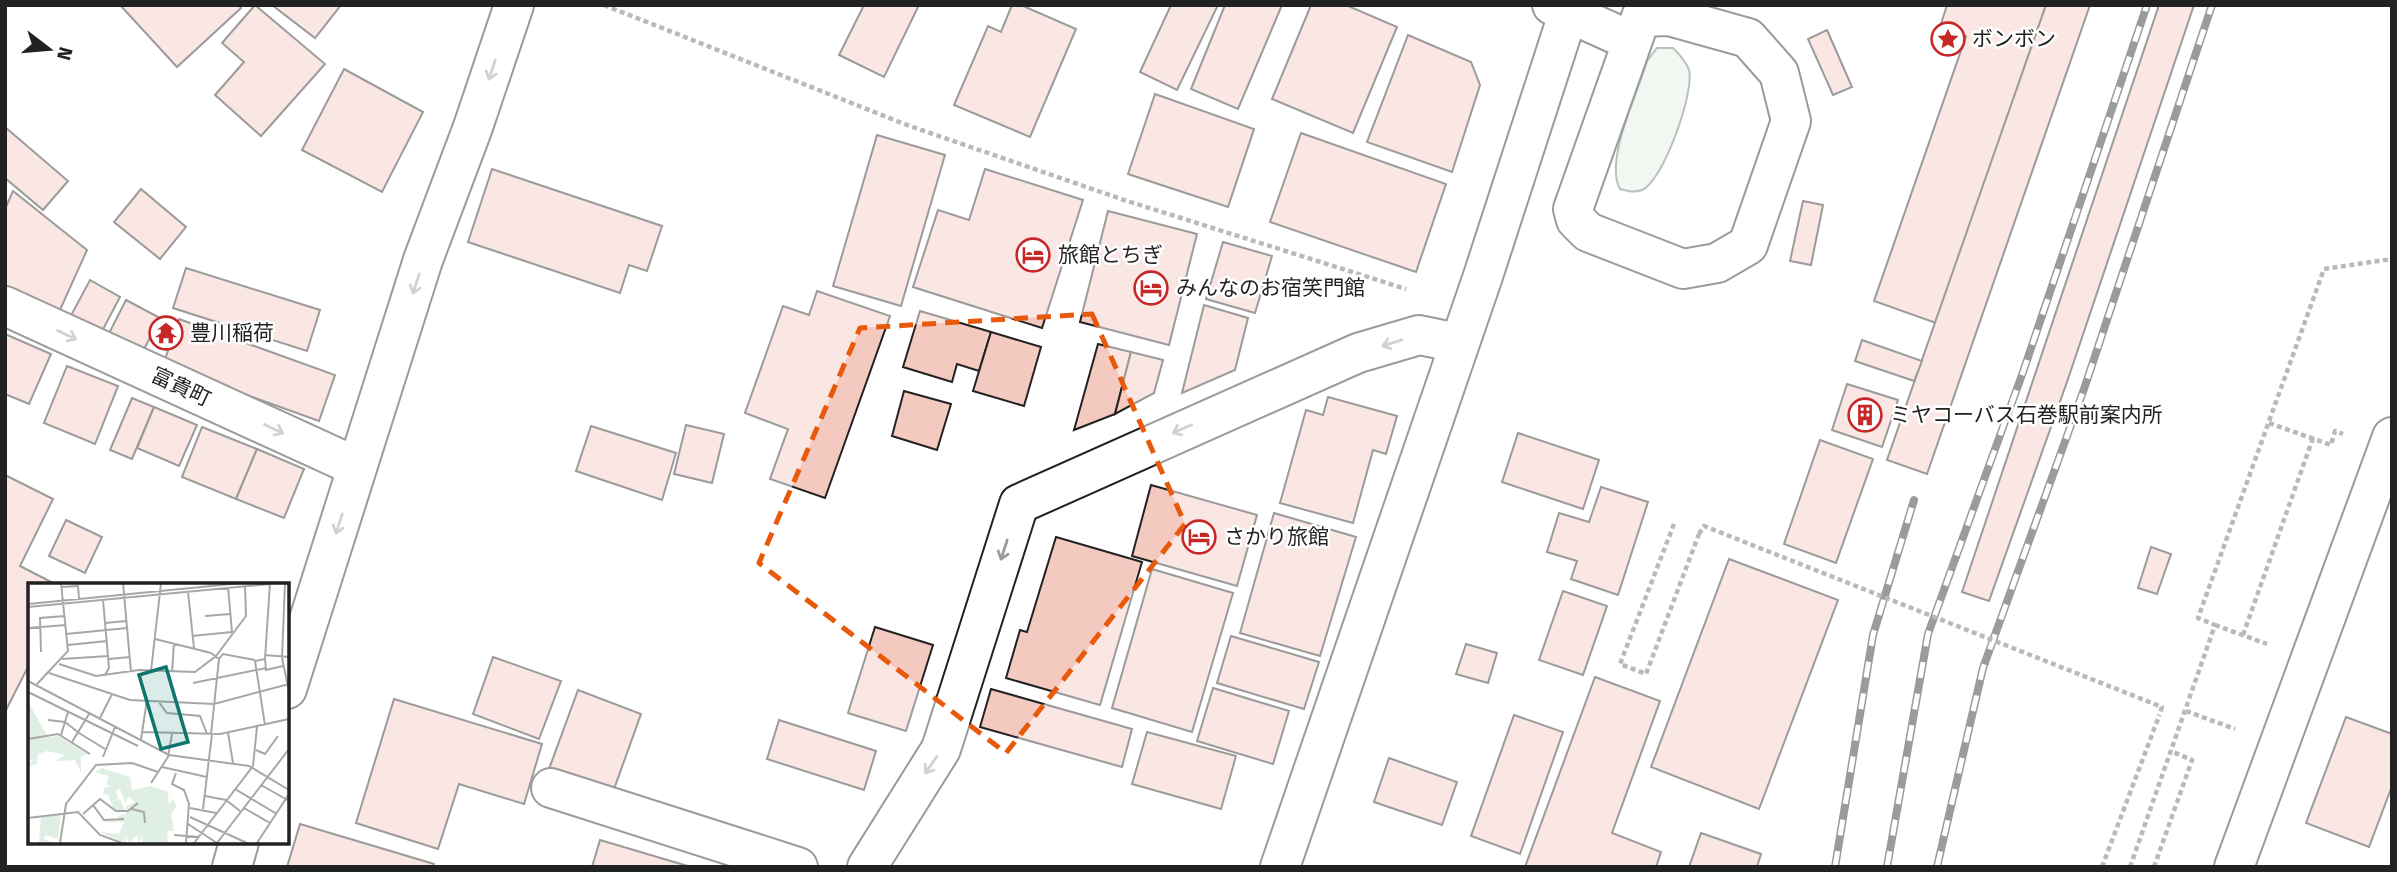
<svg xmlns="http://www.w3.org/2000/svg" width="2397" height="872" viewBox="0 0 2397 872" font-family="'Fira Sans','Noto Sans JP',sans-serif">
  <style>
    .green { fill: #e0efe3; stroke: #6f6f6f; stroke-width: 2 }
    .building { fill: #f3c9c0; stroke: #222; stroke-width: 2 }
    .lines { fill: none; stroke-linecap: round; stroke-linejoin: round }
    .minor-casing { stroke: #222; stroke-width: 42 }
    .major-casing { stroke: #222; stroke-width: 42 }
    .path { stroke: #646464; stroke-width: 4.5; stroke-dasharray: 5 3.5; stroke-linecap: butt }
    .minor { stroke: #fff; stroke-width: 38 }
    .major { stroke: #fff; stroke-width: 38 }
    .rail-casing { stroke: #222; stroke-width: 8 }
    .rail { stroke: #fff; stroke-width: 5; stroke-dasharray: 16; stroke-linecap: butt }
    .path-bridge { stroke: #646464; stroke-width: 4.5; stroke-dasharray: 5 3.5; stroke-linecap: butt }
    .oneway { stroke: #9c9c9c }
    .marked { fill: none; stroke: #e8590c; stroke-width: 5; stroke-dasharray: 14 9; stroke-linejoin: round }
    .labels { text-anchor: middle; stroke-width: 5; stroke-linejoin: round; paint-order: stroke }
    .poi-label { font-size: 21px; fill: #222; stroke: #fff; text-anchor: start }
    .street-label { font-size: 21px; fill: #222; stroke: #fff }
    .inset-road { fill: none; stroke: #a7a7a7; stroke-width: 2 }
    .view { fill: #0f766e; fill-opacity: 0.15; stroke: #0f766e; stroke-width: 3.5 }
    .inset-edge { fill: none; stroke: #222; stroke-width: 3.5 }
  </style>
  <rect width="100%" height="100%" fill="#fff"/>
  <!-- green -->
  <path class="green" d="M 1657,48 L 1673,48 C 1679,54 1686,61 1689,70 C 1695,91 1663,182 1642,190 C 1634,193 1628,191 1620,189 C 1604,160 1638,93 1647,61 Z"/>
  <!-- building -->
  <g class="building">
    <path d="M 120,5 L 239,5 L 241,8 L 177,67 Z"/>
    <path d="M 255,5 L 325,64 L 261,136 L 215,95 L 244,62 L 222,43 Z"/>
    <path d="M 272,5 L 341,5 L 315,38 Z"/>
    <path d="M 864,5 L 919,5 L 884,77 L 839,55 Z"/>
    <path d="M 1012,5 L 1021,5 L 1076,29 L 1030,137 L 954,105 L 988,26 L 1001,32 Z"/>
    <path d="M 1171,5 L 1218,5 L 1177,90 L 1140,72 Z"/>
    <path d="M 1225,5 L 1282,5 L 1238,109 L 1191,89 Z"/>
    <path d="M 1311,5 L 1346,5 L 1397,27 L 1353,133 L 1272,99 Z"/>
    <path d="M 1947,5 L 2046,5 L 1936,323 L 1874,301 L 1966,36 L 1940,27 Z"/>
    <path d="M 2046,5 L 2090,5 L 1927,474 L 1887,460 Z"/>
    <path d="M 2159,5 L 2194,5 L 2067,382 L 1989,601 L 1962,592 Z"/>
    <path d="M 1827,30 L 1852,87 L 1833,95 L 1808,39 Z"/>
    <path d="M 1408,35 L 1471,62 L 1480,85 L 1452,172 L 1367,142 Z"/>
    <path d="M 344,69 L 423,112 L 382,192 L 302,150 Z"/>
    <path d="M 1155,94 L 1254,129 L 1228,207 L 1128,174 Z"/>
    <path d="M 5,127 L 68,181 L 43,210 L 5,178 Z"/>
    <path d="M 1301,133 L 1446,184 L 1416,272 L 1270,222 Z"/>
    <path d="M 877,135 L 945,155 L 901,306 L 833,286 Z"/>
    <path d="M 492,169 L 662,226 L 647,271 L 629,265 L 620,293 L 468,242 Z"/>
    <path d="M 985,169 L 1083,200 L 1042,328 L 913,287 L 938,210 L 969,220 Z"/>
    <path d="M 141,189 L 186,227 L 160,259 L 114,222 Z"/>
    <path d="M 13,191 L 87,250 L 60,310 L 5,286 L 5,209 Z"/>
    <path d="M 1803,201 L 1823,205 L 1811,265 L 1790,261 Z"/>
    <path d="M 1108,211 L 1197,234 L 1169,345 L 1080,322 Z"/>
    <path d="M 1223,242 L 1272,256 L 1255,313 L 1206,299 Z"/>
    <path d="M 186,268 L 320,310 L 307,351 L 173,308 Z"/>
    <path d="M 90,280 L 120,297 L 99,337 L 68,321 Z"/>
    <path d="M 817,291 L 890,316 L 825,498 L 770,479 L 788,429 L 745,413 L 783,306 L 809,315 Z"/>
    <path d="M 126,300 L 160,318 L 139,359 L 105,341 Z"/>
    <path d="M 1204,305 L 1248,318 L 1235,370 L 1182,393 Z"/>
    <path d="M 920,311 L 991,332 L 979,371 L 957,364 L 952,382 L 903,367 Z"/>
    <path d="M 179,319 L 335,375 L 319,421 L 163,365 Z"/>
    <path d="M 991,332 L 1041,347 L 1024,406 L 973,391 Z"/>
    <path d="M 5,334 L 51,354 L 29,404 L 5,394 Z"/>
    <path d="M 1862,340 L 1922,361 L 1914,381 L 1855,361 Z"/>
    <path d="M 1098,344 L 1131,352 L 1115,414 L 1074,430 Z"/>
    <path d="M 1131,352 L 1163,360 L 1154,393 L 1115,414 Z"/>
    <path d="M 67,366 L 118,386 L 95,444 L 44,423 Z"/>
    <path d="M 1847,384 L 1898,400 L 1882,447 L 1832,430 Z"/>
    <path d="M 904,391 L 951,404 L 937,450 L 892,436 Z"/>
    <path d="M 1328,397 L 1397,416 L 1386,454 L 1373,450 L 1353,523 L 1280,503 L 1306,410 L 1323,415 Z"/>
    <path d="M 132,398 L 154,407 L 132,459 L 110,450 Z"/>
    <path d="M 154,407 L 197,425 L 179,466 L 137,448 Z"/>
    <path d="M 686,425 L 724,434 L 712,483 L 674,474 Z"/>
    <path d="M 591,426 L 676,453 L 662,500 L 576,471 Z"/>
    <path d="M 202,427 L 257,449 L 236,499 L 182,477 Z"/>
    <path d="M 1518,433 L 1599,460 L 1583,509 L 1502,482 Z"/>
    <path d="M 1820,440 L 1873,459 L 1836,563 L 1784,544 Z"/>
    <path d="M 257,449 L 304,469 L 284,518 L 236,499 Z"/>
    <path d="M 5,475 L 53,499 L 20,566 L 57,585 L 30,585 L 30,663 L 5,712 Z"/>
    <path d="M 1151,485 L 1257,515 L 1237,586 L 1132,556 Z"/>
    <path d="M 1601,487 L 1648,502 L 1618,595 L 1571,579 L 1577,561 L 1547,552 L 1559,513 L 1589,522 Z"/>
    <path d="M 1274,513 L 1356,537 L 1320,656 L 1240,633 Z"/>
    <path d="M 66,520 L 102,537 L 85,573 L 49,556 Z"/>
    <path d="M 1056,537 L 1142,562 L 1100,705 L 1006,678 L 1020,630 L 1027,632 Z"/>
    <path d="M 2151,547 L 2171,554 L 2157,594 L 2138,588 Z"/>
    <path d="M 1729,559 L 1838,600 L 1759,809 L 1651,767 Z"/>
    <path d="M 1152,569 L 1233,593 L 1192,732 L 1112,708 Z"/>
    <path d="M 1563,591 L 1607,606 L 1583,675 L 1539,660 Z"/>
    <path d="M 875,627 L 933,645 L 906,731 L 848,713 Z"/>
    <path d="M 1231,636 L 1319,662 L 1304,709 L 1217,683 Z"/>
    <path d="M 1466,644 L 1497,653 L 1488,683 L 1456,674 Z"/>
    <path d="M 493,657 L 561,681 L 539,739 L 473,714 Z"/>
    <path d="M 1595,677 L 1660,701 L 1612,833 L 1661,852 L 1656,867 L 1525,867 Z"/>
    <path d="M 1213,688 L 1289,711 L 1273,764 L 1197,741 Z"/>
    <path d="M 991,689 L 1132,729 L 1122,767 L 980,727 Z"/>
    <path d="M 578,690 L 641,714 L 613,792 L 549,769 Z"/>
    <path d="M 394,699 L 542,744 L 524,804 L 459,784 L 438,849 L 356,823 Z"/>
    <path d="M 1514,715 L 1563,732 L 1520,854 L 1471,836 Z"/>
    <path d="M 2346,717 L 2392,734 L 2392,786 L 2369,847 L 2306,823 Z"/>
    <path d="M 779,720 L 876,751 L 864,790 L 767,759 Z"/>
    <path d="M 1147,732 L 1236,756 L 1221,809 L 1132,784 Z"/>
    <path d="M 1389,758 L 1457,782 L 1442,825 L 1374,802 Z"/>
    <path d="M 300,824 L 434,864 L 433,867 L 287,867 Z"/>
    <path d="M 1701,833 L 1761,854 L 1757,867 L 1689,867 Z"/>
    <path d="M 600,840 L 691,867 L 592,867 Z"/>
  </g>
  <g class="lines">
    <defs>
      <g id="minor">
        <path d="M 1569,13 L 1631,41"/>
        <path d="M 1669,16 L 1748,38 L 1779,73 L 1791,121 L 1748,245 L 1717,263 L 1683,269 L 1588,232 L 1576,220 L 1573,209 L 1641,17 Z"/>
        <path d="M 5,306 L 357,467"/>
        <path d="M 287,689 L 423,260 L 473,127 L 514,5"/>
        <path d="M 551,788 L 798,867"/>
        <path d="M 232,867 L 239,842"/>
        <path d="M 867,867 L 941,749 L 1019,504 L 1358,353 L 1419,335 L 1458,343"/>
        <path d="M 1280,867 L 1483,276 L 1571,5"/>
        <path d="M 2234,867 L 2392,437"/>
      </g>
      <path id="major" d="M 1552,5 L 1569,13"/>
    </defs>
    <!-- minor casing -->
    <use href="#minor" class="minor-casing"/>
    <!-- major casing -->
    <use href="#major" class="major-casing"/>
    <!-- path -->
    <g class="path">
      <path d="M 604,5 L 907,125 L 1124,200 L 1406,289"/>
      <path d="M 2269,423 L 2331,445 L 2335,431 L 2343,434"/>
      <path d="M 1674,524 L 1620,664 L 1646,674 L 1699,534"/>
      <path d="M 2215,625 L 2267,644"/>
      <path d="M 2243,635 L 2313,438"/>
      <path d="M 2186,711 L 2235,729"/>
      <path d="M 2102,867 L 2159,716"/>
      <path d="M 2130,867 L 2215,625 L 2198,618 L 2324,269 L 2392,259"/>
      <path d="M 2154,867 L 2192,760 L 2173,752"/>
    </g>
    <!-- minor -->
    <use href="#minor" class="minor"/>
    <!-- major -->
    <use href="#major" class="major"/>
    <defs>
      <g id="rail">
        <path d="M 1835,867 L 1873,635 L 1914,500"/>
        <path d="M 1887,867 L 1928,634 L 2023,372 L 2147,5"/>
        <path d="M 1937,867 L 1983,668 L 2084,389 L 2212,5"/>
      </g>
    </defs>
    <!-- rail casing -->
    <use href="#rail" class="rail-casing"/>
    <!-- rail -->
    <use href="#rail" class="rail"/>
    <!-- path-bridge -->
    <path class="path-bridge" d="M 1699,534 L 1704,526 L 2162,707 L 2159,716"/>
  </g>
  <!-- one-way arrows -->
  <defs><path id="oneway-shaft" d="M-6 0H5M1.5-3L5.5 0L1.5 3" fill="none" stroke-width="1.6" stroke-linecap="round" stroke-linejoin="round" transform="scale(1.75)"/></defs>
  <g class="oneway">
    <use href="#oneway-shaft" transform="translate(492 70) rotate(108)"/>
    <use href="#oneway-shaft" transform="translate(416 284) rotate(108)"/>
    <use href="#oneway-shaft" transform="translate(67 335) rotate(25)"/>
    <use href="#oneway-shaft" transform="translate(1392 343) rotate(163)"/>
    <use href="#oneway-shaft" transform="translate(274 429) rotate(25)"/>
    <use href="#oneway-shaft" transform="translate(1182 429) rotate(156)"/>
    <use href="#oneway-shaft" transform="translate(339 524) rotate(108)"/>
    <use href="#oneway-shaft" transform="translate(1004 550) rotate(108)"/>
    <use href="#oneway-shaft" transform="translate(931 765) rotate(124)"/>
  </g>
  <!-- marked area -->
  <path d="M0 0H2397V872H0ZM 1092,314 L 1185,524 L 1006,753 L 759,563 L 860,328 Z" fill="#fff" fill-opacity=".55" fill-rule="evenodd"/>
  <path class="marked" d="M 1092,314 L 1185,524 L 1006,753 L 759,563 L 860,328 Z"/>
  <!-- icons -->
  <defs>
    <symbol id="sight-ring" viewBox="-11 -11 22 22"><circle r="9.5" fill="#fff" stroke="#c62828" stroke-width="1.5"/><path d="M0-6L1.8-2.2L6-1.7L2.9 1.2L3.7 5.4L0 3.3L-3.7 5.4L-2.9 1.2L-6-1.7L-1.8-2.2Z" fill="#c62828"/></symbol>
    <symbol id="hotel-ring" viewBox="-11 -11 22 22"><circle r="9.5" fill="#fff" stroke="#c62828" stroke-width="1.5"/><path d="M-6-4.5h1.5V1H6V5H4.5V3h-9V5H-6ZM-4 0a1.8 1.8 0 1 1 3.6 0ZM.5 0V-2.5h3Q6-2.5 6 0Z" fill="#c62828"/></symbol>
    <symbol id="temple-ring" viewBox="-11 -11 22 22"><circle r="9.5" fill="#fff" stroke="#c62828" stroke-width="1.5"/><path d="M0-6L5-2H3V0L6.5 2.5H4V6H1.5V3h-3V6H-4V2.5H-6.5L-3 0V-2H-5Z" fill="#c62828"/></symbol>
    <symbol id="building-ring" viewBox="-11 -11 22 22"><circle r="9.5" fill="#fff" stroke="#c62828" stroke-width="1.5"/><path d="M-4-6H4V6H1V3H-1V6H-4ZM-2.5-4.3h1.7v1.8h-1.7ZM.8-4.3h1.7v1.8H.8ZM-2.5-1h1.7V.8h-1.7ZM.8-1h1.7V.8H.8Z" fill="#c62828"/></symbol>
  </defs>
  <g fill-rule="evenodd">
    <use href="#sight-ring" x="1929" y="20" width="38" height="38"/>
    <use href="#hotel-ring" x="1014" y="236" width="38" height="38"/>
    <use href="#hotel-ring" x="1132" y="269" width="38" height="38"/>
    <use href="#temple-ring" x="147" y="314" width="38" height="38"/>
    <use href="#building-ring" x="1846" y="396" width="38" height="38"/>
    <use href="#hotel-ring" x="1180" y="518" width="38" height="38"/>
  </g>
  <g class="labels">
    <!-- poi labels -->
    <g class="poi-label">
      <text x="1972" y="46">ボンボン</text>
      <text x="1058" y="262">旅館とちぎ</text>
      <text x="1176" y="295">みんなのお宿笑門館</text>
      <text x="190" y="340">豊川稲荷</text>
      <text x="1890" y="422">ミヤコーバス石巻駅前案内所</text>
      <text x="1224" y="544">さかり旅館</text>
    </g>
    <!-- street labels -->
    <g class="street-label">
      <text transform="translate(181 387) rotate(25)" y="7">富貴町</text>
    </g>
  </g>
  <!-- overview -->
  <g transform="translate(28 583)">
    <rect width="261" height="261" fill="#fff"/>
    <path d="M 0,119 L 20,154 L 30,153 L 60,171 L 53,173 L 53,189 L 47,177 L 27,178 L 37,172 L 19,168 L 10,171 L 9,181 L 0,183 L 5,178 L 0,177 ZM 74,185 L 102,194 L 104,207 L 123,203 L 140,209 L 141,223 L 144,216 L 149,223 L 143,231 L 146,248 L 139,248 L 140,260 L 115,260 L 114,252 L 111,260 L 109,252 L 101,260 L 98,253 L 98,260 L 71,249 L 91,251 L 96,239 L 70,239 L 93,237 L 89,233 L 98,231 L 98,223 L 107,219 L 100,213 L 98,221 L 92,206 L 88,208 L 90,216 L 83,218 L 92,216 L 97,227 L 88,228 L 82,223 L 85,224 L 80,212 L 75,211 L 76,205 L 83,203 L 78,201 L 81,193 L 67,189 ZM 33,231 L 30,256 L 17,252 L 16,256 L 25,260 L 11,259 L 13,235 Z" fill="#e0efe3"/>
    <path class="inset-road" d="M 95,0 L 103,89M 257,0 L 254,75 L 261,108M 34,4 L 50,3 L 51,16M 200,4 L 204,49M 160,9 L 166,65M 75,17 L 81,85 L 77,92M 0,21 L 214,0M 0,24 L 241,1M 177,33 L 202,31M 77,40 L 98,38M 0,45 L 38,42M 38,51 L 99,45M 164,53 L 204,49M 127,56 L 183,70 L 191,76 L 183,151M 40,62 L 79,58M 13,69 L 12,35 L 37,33M 237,72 L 261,74M 34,76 L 80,73M 81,76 L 102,74M 191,76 L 195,71 L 227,77M 237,76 L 238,87 L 255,83M 31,81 L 68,93 L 111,87 L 167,89 L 188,73 L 218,33 L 217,3M 123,88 L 133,0M 144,89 L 146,60M 21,90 L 84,111M 0,98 L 141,172 L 221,183 L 261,207M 165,100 L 238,85M 9,101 L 40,68 L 33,0M 0,109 L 110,163M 130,118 L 139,130 L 172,133 L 179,151M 72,135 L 84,111 L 102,117 L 186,121 L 261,101M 20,137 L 37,139 L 51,150M 237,142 L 227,78 L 237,76 L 242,0M 114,149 L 192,151 L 261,136M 51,150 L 77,166M 200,150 L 205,180M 33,152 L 40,129M 0,156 L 30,151 L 62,171M 113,156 L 119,117M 44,159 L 61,131M 228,167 L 237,171 L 250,153M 75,174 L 87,144M 134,184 L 179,194M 148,190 L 144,201 L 156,207 L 161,221 L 158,260M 123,200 L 140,174 L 144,151M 233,202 L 261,218M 207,206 L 249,231M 177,213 L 198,217 L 212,228M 65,222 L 76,237 L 96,236M 162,225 L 188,230M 216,225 L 242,240M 104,226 L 116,229 L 117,240M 175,226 L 184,151M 55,231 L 72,216 L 88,228 L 100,228 L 110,220M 162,234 L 219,260M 0,235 L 50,229 L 72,252 L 94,260M 160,241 L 189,260M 146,252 L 171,254M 32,260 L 38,221 L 68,182 L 104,180 L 130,189M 166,260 L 225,183 L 229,144M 189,260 L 261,166M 229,260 L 261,211"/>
    <path class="view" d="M 138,84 L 160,159 L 133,166 L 111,92 Z"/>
    <rect width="261" height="261" class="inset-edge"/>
  </g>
  <!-- border -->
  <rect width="2397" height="872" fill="none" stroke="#222222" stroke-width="14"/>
  <!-- north arrow -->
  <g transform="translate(49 49) rotate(106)" stroke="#ffffff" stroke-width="5" paint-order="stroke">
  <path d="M0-5L12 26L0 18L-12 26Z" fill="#222222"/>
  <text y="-10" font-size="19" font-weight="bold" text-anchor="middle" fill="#222222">N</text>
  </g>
</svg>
